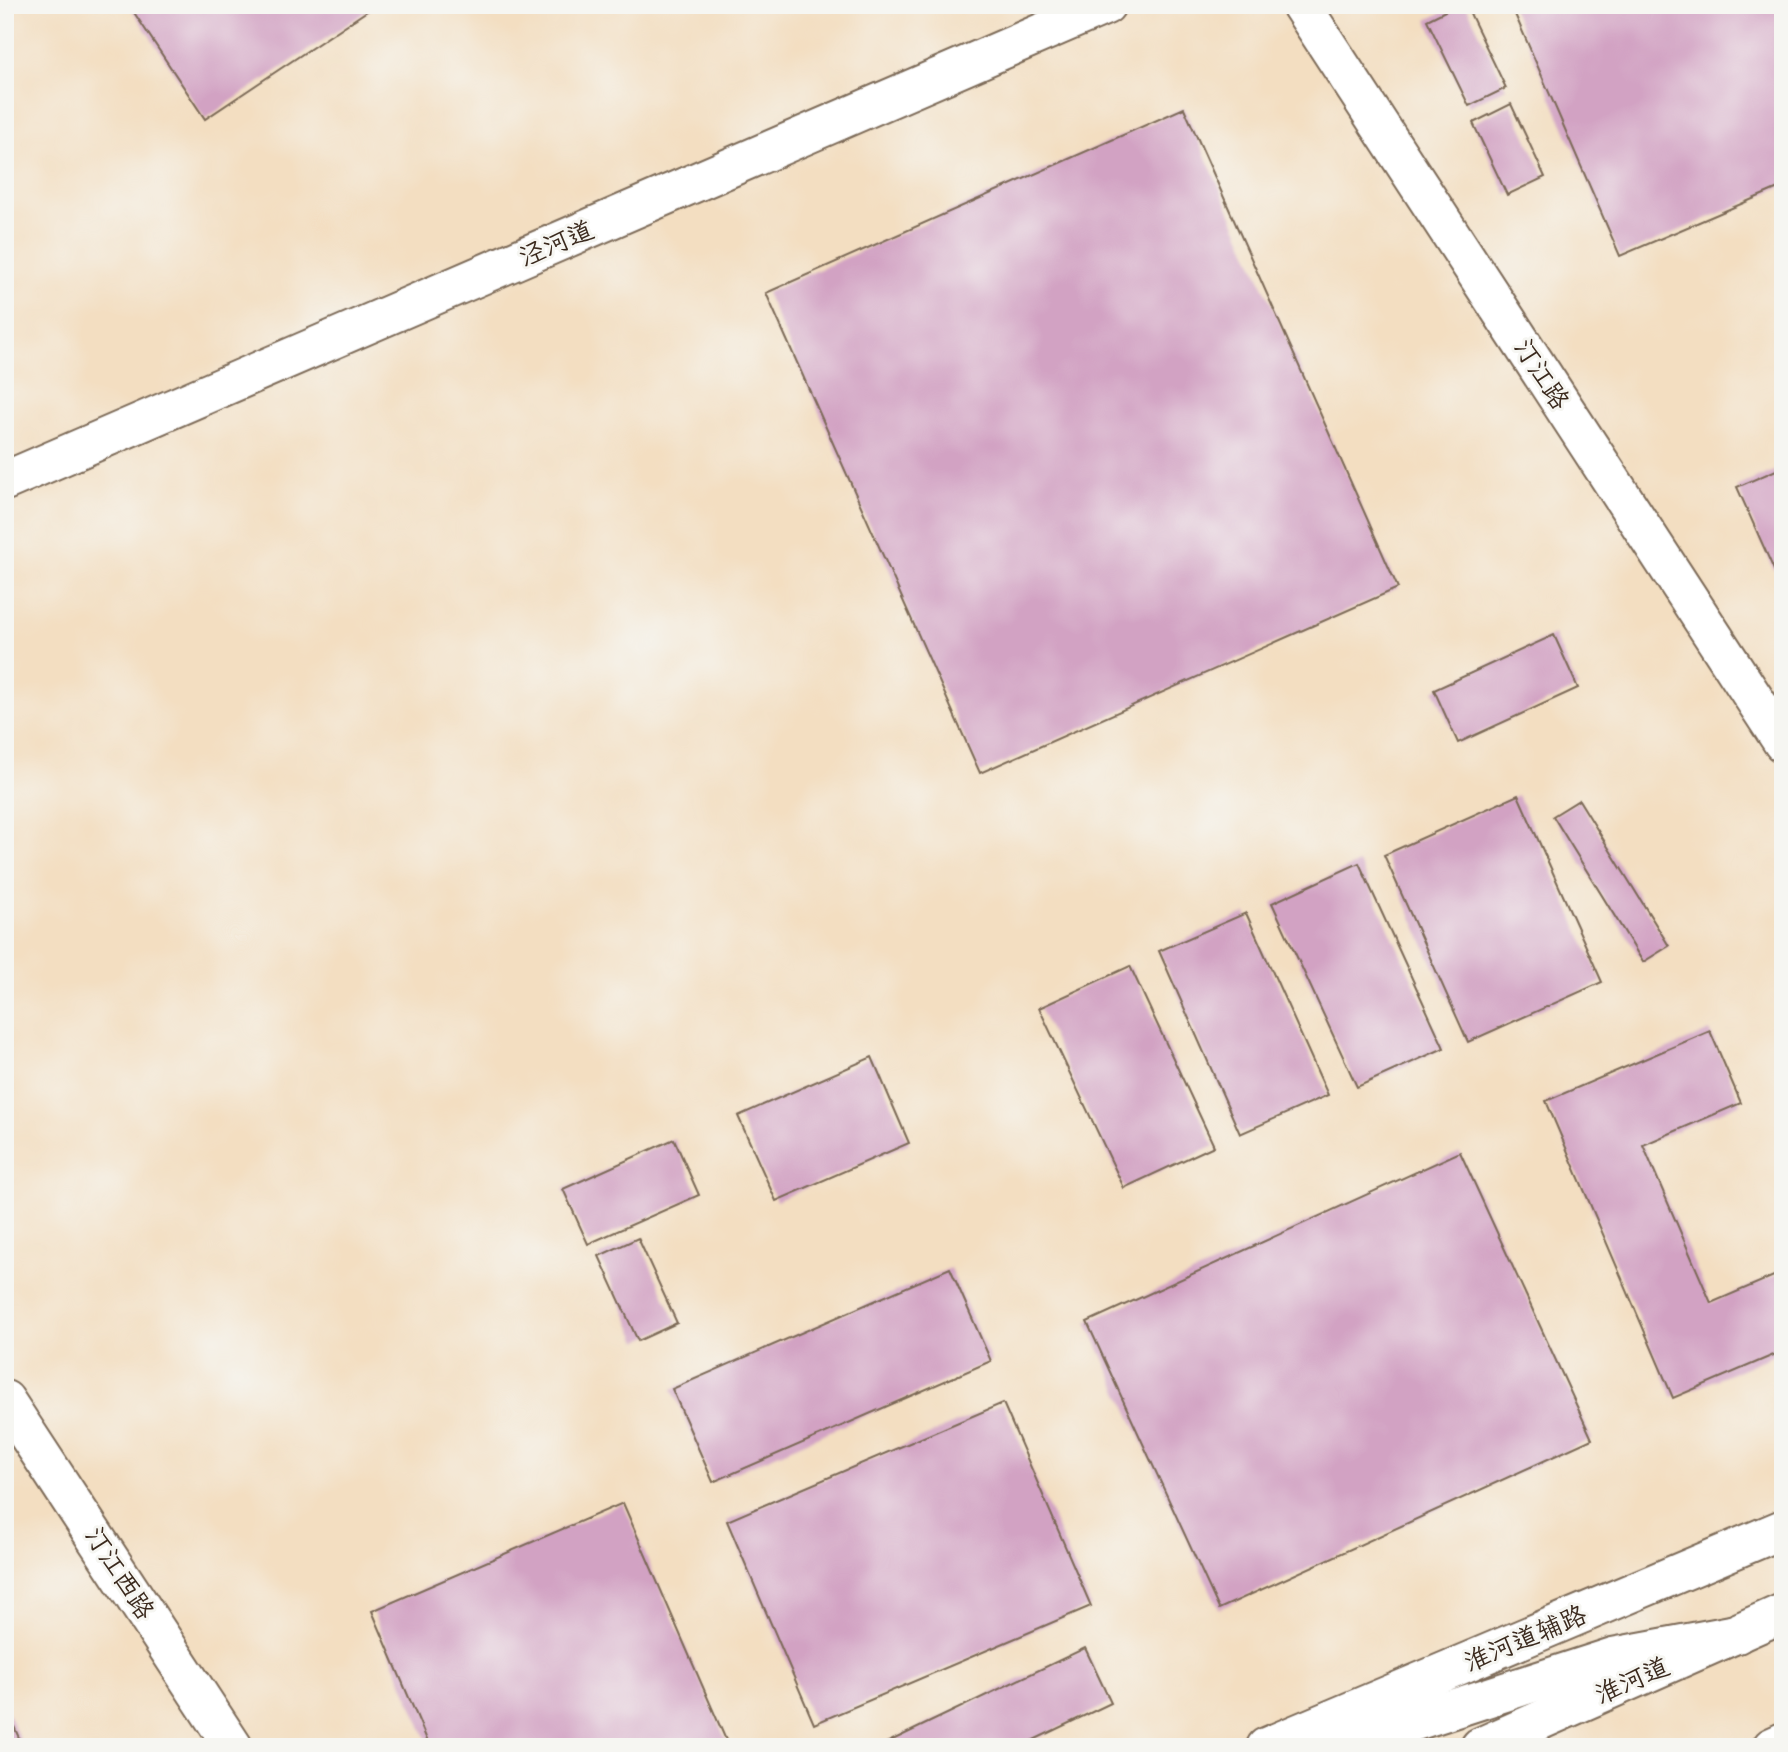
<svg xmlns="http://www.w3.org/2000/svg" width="1788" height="1752" viewBox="0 0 1788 1752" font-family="Mynerve,'LXGW WenKai TC',sans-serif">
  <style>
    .building { fill: #d2a2c3 }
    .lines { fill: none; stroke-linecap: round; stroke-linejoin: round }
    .secondary-casing { stroke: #7b6957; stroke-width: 42 }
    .primary-casing { stroke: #7b6957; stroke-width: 42 }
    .highway-casing { stroke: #7b6957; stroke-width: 42 }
    .secondary { stroke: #fff; stroke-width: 38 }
    .primary { stroke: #fff; stroke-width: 38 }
    .highway { stroke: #fff; stroke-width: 38 }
    .labels { text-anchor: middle; stroke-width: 6; stroke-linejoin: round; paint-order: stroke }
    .street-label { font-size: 26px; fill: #3b2a1e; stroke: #f6f6f2 }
  </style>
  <rect width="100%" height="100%" fill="#f6f6f2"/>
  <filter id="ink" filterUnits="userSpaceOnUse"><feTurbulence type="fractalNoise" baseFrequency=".0143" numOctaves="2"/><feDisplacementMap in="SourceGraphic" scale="14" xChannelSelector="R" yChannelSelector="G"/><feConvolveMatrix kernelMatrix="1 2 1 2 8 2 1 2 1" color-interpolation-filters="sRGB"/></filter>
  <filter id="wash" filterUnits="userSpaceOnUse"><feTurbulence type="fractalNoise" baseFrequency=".00686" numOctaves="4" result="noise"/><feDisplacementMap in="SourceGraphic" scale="28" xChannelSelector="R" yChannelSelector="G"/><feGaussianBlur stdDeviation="1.57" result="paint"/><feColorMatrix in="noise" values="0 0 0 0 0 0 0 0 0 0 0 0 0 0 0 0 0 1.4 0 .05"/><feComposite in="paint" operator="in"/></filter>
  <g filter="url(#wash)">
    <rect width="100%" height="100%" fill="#f3dec1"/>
    <g id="blocks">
      <!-- building -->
      <g class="building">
        <path d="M 129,5 L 376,5 L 205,119 Z"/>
        <path d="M 1457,5 L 1466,5 L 1506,88 L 1469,106 L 1427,20 Z"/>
        <path d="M 1511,5 L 1783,5 L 1783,186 L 1620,256 Z"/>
        <path d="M 1511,104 L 1545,177 L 1507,195 L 1473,123 Z"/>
        <path d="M 1184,108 L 1398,588 L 980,773 L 766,293 Z"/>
        <path d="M 1783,467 L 1783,566 L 1774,570 L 1737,487 Z"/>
        <path d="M 1554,635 L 1578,688 L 1458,743 L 1434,690 Z"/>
        <path d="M 1518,795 L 1602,982 L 1468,1042 L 1384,855 Z"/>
        <path d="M 1579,800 L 1669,946 L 1643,962 L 1553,816 Z"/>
        <path d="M 1359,863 L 1444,1048 L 1357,1087 L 1272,903 Z"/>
        <path d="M 1246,913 L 1328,1095 L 1240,1134 L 1159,951 Z"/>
        <path d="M 1130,966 L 1214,1146 L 1124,1188 L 1039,1008 Z"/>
        <path d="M 1710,1031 L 1741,1103 L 1643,1145 L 1711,1303 L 1783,1272 L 1783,1351 L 1673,1398 L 1546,1101 Z"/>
        <path d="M 872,1057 L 909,1143 L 776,1201 L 738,1116 Z"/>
        <path d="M 674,1139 L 699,1195 L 588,1244 L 563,1189 Z"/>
        <path d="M 1460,1152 L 1592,1439 L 1219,1609 L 1087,1322 Z"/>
        <path d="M 638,1238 L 677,1323 L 638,1341 L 599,1256 Z"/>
        <path d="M 950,1268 L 991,1361 L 713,1482 L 672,1389 Z"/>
        <path d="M 1003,1403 L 1091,1606 L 814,1724 L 727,1521 Z"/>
        <path d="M 623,1503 L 729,1747 L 430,1747 L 372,1611 Z"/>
        <path d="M 1085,1648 L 1111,1703 L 1019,1747 L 878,1747 Z"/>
        <path d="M 5,1706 L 23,1747 L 5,1747 Z"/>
      </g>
    </g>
  </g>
  <g filter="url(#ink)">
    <use href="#blocks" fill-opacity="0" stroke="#7b6957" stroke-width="2"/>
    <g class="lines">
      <defs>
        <g id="secondary">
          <path d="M 1301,5 L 1783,743"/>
          <path d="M 5,481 L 1106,5"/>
          <path d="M 5,1400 L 233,1747"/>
        </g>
        <path id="primary" d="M 1266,1747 L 1783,1529"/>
        <g id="highway">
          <path d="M 1335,1747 L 1613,1657 L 1737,1634"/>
          <path d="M 1480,1747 L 1783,1613"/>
          <path d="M 1772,1747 L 1783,1742"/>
        </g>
      </defs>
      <!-- secondary casing -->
      <use href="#secondary" class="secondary-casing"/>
      <!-- primary casing -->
      <use href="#primary" class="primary-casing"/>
      <!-- highway casing -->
      <use href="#highway" class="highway-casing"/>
      <!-- secondary -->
      <use href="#secondary" class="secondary"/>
      <!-- primary -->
      <use href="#primary" class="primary"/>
      <!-- highway -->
      <use href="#highway" class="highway"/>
    </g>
  </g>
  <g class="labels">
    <!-- street labels -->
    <g class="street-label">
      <text transform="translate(556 243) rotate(-23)" y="9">泾河道</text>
      <text transform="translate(1542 374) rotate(57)" y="9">汀江路</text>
      <text transform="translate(120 1573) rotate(57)" y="9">汀江西路</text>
      <text transform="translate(1525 1638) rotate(-23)" y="9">淮河道辅路</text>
      <text transform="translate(1632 1680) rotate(-24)" y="9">淮河道</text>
    </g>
  </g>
  <!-- margin -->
  <rect width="1788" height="1752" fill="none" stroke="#f6f6f2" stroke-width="28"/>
</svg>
